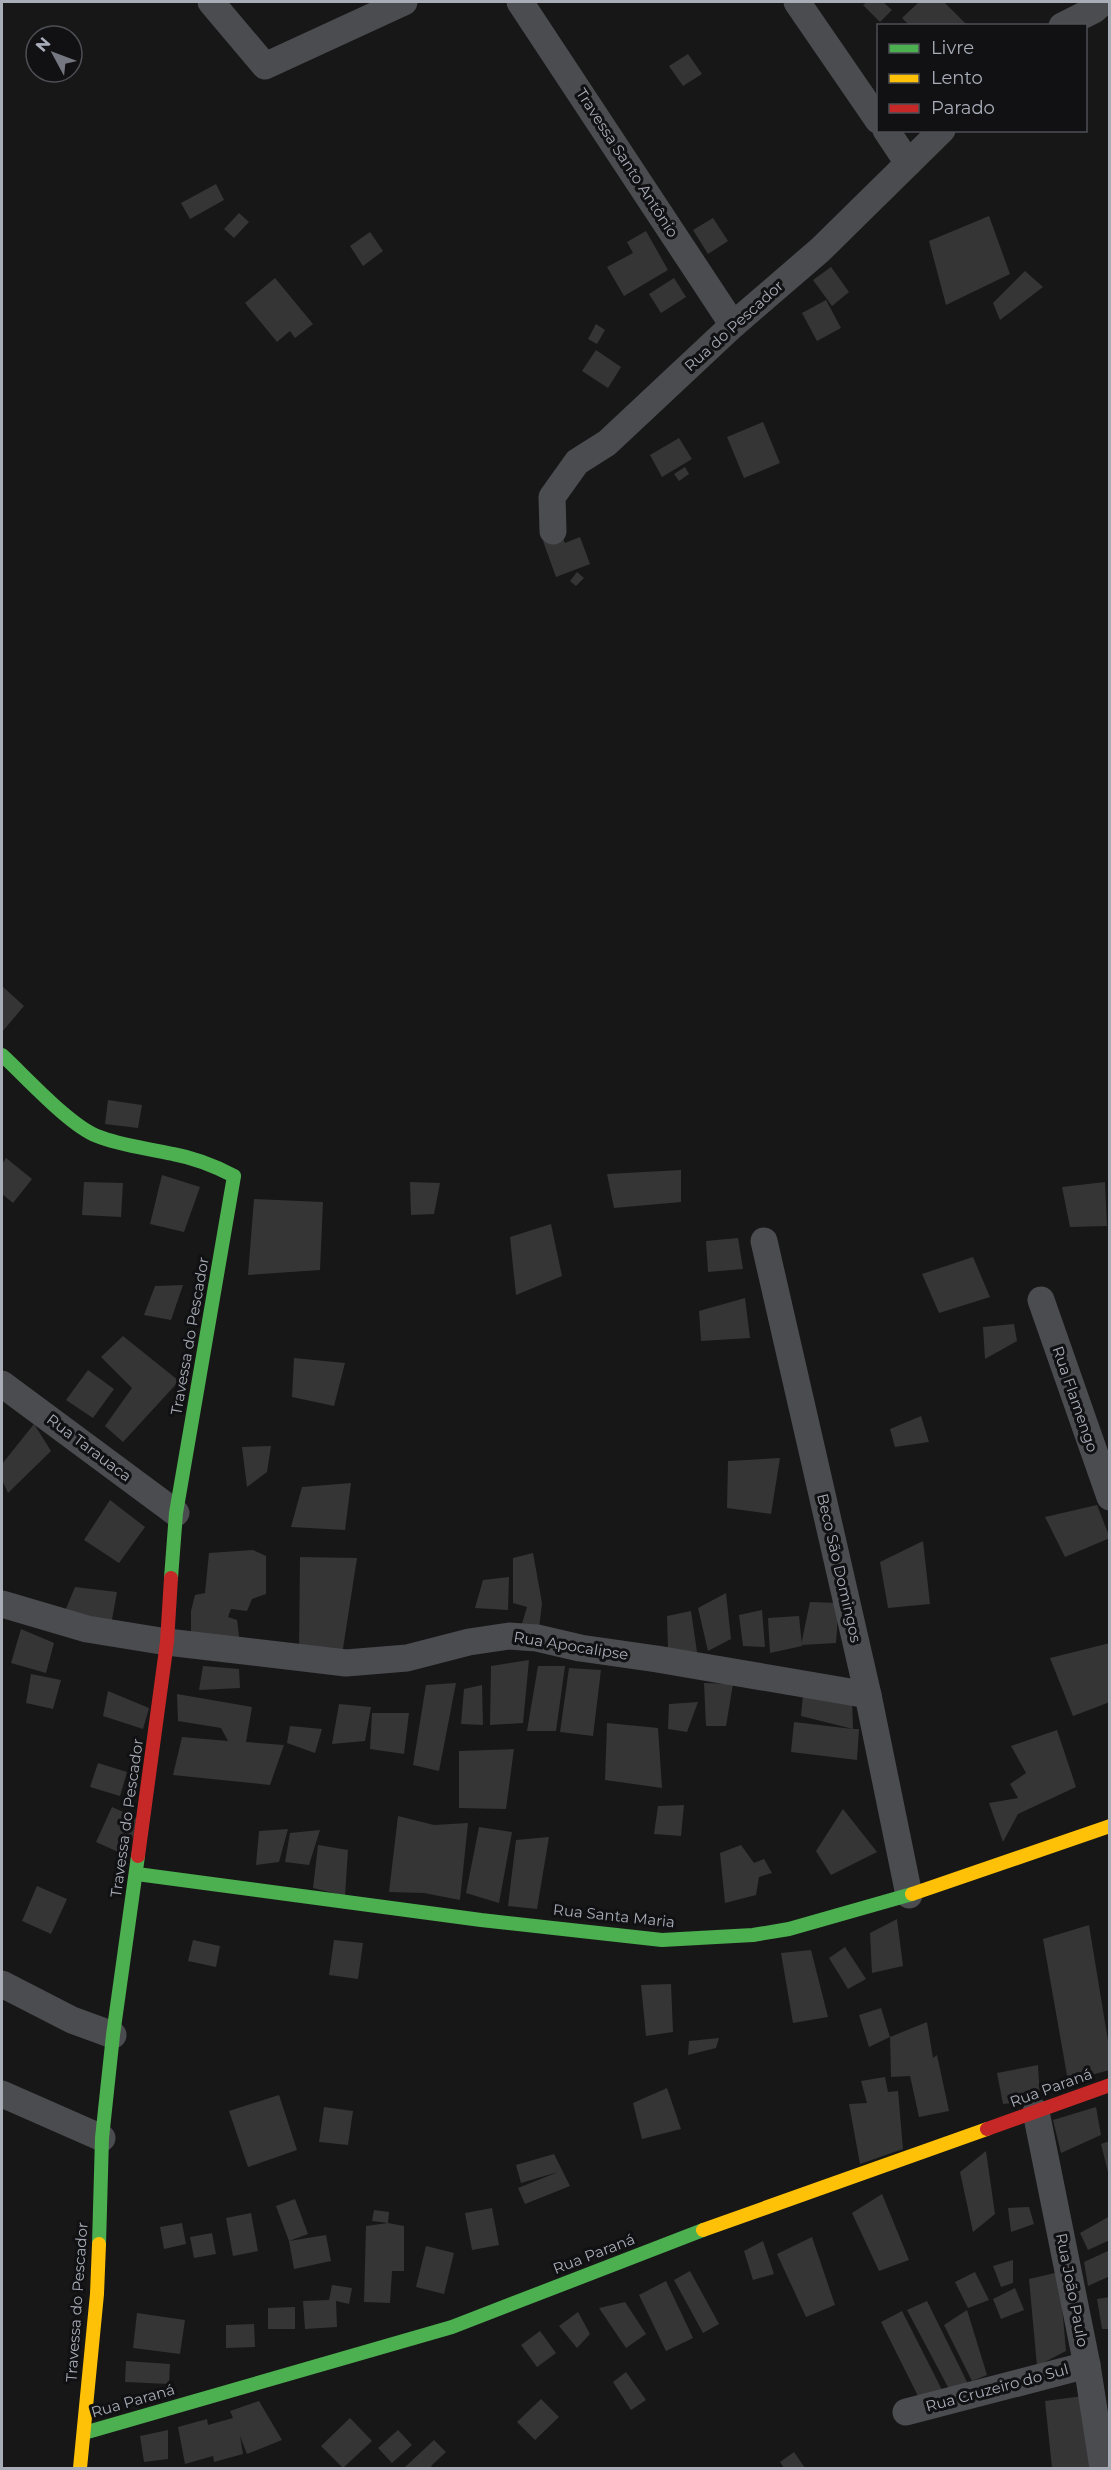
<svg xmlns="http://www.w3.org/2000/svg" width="1111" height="2470" viewBox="0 0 1111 2470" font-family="Montserrat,sans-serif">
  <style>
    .building { fill: #353536 }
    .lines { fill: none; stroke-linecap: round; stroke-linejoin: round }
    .street { stroke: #4b4c50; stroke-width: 27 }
    .fast { stroke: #4caf50; stroke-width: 14 }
    .slow { stroke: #ffc107; stroke-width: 14 }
    .jam { stroke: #c62828; stroke-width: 14 }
    .labels { text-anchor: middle; stroke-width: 6; stroke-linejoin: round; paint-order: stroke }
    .street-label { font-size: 15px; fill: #a8adb8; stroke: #111113 }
  </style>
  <rect width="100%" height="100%" fill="#171717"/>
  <!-- building -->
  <g class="building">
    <path d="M 867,2 L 883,2 L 892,10 L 880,22 L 863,5 Z"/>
    <path d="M 919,2 L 944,2 L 966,24 L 910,26 L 902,18 Z"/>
    <path d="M 688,54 L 702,74 L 683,86 L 669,66 Z"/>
    <path d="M 216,184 L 224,200 L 190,219 L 181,203 Z"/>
    <path d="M 239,213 L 249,222 L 234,238 L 224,229 Z"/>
    <path d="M 989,216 L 1010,274 L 946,305 L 929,241 Z"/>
    <path d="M 713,218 L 728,241 L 708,254 L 693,230 Z"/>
    <path d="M 646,231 L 668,270 L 624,296 L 607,267 L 633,253 L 627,242 Z"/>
    <path d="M 370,232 L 383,251 L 363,266 L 350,246 Z"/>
    <path d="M 831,267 L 849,292 L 832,306 L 813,280 Z"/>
    <path d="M 1025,271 L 1043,287 L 1000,320 L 993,303 Z"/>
    <path d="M 275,278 L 313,324 L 295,338 L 290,331 L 277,342 L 245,303 Z"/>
    <path d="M 674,278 L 686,297 L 661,313 L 649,294 Z"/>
    <path d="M 826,300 L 841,328 L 817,341 L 802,313 Z"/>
    <path d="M 596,324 L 605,330 L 597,344 L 588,339 Z"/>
    <path d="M 596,350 L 621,367 L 608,388 L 582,371 Z"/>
    <path d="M 763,422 L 780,463 L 744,478 L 727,437 Z"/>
    <path d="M 679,438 L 692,459 L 662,477 L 650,455 Z"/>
    <path d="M 685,467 L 689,474 L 679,481 L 674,474 Z"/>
    <path d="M 561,534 L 565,543 L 580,537 L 590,564 L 556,577 L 543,541 Z"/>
    <path d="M 577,572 L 584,578 L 576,586 L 570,581 Z"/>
    <path d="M 2,986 L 24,1006 L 2,1032 Z"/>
    <path d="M 108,1100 L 142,1105 L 138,1128 L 105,1124 Z"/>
    <path d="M 6,1158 L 32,1179 L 13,1203 L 2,1194 L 2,1164 Z"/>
    <path d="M 681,1170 L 681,1202 L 614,1208 L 607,1174 Z"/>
    <path d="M 162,1175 L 200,1187 L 184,1232 L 150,1224 Z"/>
    <path d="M 84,1182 L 123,1183 L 121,1217 L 82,1215 Z"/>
    <path d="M 410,1182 L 440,1183 L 434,1214 L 411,1215 Z"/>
    <path d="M 1105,1182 L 1107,1226 L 1070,1227 L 1062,1187 Z"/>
    <path d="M 254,1199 L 323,1202 L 320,1270 L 248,1275 Z"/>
    <path d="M 551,1224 L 562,1276 L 516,1295 L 510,1237 Z"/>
    <path d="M 738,1238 L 743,1269 L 708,1272 L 706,1241 Z"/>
    <path d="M 973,1257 L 990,1297 L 939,1313 L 922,1274 Z"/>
    <path d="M 183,1285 L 171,1320 L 144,1315 L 155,1286 Z"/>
    <path d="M 745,1298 L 750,1338 L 701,1341 L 699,1311 Z"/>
    <path d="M 1014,1324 L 1017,1341 L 985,1359 L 983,1327 Z"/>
    <path d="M 123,1336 L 179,1381 L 123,1442 L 105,1426 L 132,1388 L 101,1357 Z"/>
    <path d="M 294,1358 L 345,1363 L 334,1406 L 292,1397 Z"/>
    <path d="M 88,1370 L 114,1389 L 93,1418 L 66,1400 Z"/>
    <path d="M 921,1416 L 929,1442 L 895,1447 L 890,1429 Z"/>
    <path d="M 34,1424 L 51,1451 L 8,1493 L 2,1480 L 2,1464 Z"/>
    <path d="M 271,1446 L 267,1472 L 247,1487 L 242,1447 Z"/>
    <path d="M 780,1458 L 771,1514 L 727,1508 L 728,1461 Z"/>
    <path d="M 351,1483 L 345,1530 L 291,1527 L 302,1487 Z"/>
    <path d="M 110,1500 L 145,1527 L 119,1563 L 84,1540 Z"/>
    <path d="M 1097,1505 L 1110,1538 L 1065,1557 L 1045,1517 Z"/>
    <path d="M 923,1541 L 930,1604 L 888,1608 L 880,1562 Z"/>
    <path d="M 253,1550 L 266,1556 L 266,1594 L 252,1599 L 247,1611 L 231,1609 L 228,1617 L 237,1620 L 240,1643 L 191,1640 L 191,1611 L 195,1595 L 205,1593 L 209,1553 Z"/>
    <path d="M 533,1553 L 542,1603 L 539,1629 L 521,1627 L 527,1607 L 513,1603 L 513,1558 Z"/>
    <path d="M 300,1557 L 357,1558 L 342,1655 L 299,1652 Z"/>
    <path d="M 509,1577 L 508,1610 L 475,1608 L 483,1580 Z"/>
    <path d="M 75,1587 L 117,1592 L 111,1625 L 63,1616 Z"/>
    <path d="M 726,1593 L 731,1639 L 708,1651 L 698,1608 Z"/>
    <path d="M 810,1602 L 839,1603 L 836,1643 L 801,1645 Z"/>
    <path d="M 762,1610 L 765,1647 L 743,1646 L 739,1615 Z"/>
    <path d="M 691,1611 L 697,1652 L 668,1649 L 667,1616 Z"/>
    <path d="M 799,1616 L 802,1646 L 770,1653 L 768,1618 Z"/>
    <path d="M 21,1629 L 54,1643 L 46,1673 L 11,1663 Z"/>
    <path d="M 1110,1643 L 1110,1702 L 1073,1716 L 1050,1658 Z"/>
    <path d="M 529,1660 L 523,1723 L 490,1725 L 491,1666 Z"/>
    <path d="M 203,1666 L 239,1669 L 240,1688 L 199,1690 Z"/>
    <path d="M 538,1666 L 565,1666 L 556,1731 L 527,1731 Z"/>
    <path d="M 569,1668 L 601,1670 L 593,1736 L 560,1732 Z"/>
    <path d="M 31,1674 L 61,1680 L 53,1709 L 26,1703 Z"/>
    <path d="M 456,1683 L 439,1771 L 413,1765 L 426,1685 Z"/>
    <path d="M 704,1683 L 733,1684 L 726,1726 L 706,1726 Z"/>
    <path d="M 482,1685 L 483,1725 L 461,1724 L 464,1689 Z"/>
    <path d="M 108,1691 L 149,1708 L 143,1729 L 103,1716 Z"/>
    <path d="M 177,1694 L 252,1707 L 246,1742 L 284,1745 L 270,1785 L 173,1775 L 182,1737 L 228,1741 L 221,1728 L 178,1721 Z"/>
    <path d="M 803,1695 L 852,1697 L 853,1729 L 859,1729 L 857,1760 L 791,1752 L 794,1722 L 853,1729 L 801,1716 Z"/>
    <path d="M 698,1702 L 687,1732 L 668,1729 L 669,1704 Z"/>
    <path d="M 339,1704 L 371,1707 L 365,1741 L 332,1744 Z"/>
    <path d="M 372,1713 L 409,1713 L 404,1754 L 370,1749 Z"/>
    <path d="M 607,1723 L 658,1728 L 662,1788 L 605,1780 Z"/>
    <path d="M 290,1726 L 322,1729 L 315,1753 L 287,1743 Z"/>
    <path d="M 1057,1730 L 1076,1787 L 1018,1814 L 1003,1842 L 989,1803 L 1018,1798 L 1010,1784 L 1026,1773 L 1011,1746 Z"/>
    <path d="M 514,1749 L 506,1809 L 459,1808 L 459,1751 Z"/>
    <path d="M 98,1763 L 127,1772 L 120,1796 L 90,1787 Z"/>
    <path d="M 684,1805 L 681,1836 L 654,1834 L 658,1806 Z"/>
    <path d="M 112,1807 L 141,1820 L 125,1855 L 96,1842 Z"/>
    <path d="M 843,1809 L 877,1852 L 831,1875 L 816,1851 Z"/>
    <path d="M 398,1816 L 434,1825 L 468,1823 L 460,1900 L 424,1893 L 389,1892 Z"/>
    <path d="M 479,1827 L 512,1832 L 499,1903 L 466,1893 Z"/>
    <path d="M 288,1829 L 279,1862 L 256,1865 L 259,1831 Z"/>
    <path d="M 320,1830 L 309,1865 L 285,1862 L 290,1833 Z"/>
    <path d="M 549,1837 L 537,1909 L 508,1906 L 516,1840 Z"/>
    <path d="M 318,1845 L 348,1850 L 345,1896 L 313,1888 Z"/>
    <path d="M 741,1845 L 754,1863 L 764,1859 L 772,1873 L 759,1877 L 756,1895 L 725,1903 L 720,1853 Z"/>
    <path d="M 37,1886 L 67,1899 L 51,1934 L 22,1921 Z"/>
    <path d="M 897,1919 L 903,1966 L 872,1973 L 870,1933 Z"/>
    <path d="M 1089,1925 L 1110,2053 L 1110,2070 L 1068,2081 L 1043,1939 Z"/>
    <path d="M 193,1940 L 220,1946 L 216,1967 L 188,1961 Z"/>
    <path d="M 334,1940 L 363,1943 L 358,1979 L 329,1975 Z"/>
    <path d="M 845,1947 L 866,1979 L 848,1989 L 829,1958 Z"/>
    <path d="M 811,1950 L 828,2017 L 793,2023 L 781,1953 Z"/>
    <path d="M 671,1984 L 673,2032 L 646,2036 L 641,1985 Z"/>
    <path d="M 881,2008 L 890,2037 L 869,2047 L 859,2015 Z"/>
    <path d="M 927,2022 L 933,2058 L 937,2055 L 949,2111 L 919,2117 L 910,2076 L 891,2077 L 890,2037 Z"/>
    <path d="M 719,2038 L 716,2048 L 688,2055 L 689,2041 Z"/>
    <path d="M 1038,2065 L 1040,2100 L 1003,2104 L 997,2073 Z"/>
    <path d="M 885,2077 L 888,2092 L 898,2091 L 903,2149 L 860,2164 L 849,2104 L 867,2103 L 861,2081 Z"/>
    <path d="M 667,2088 L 681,2129 L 642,2139 L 633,2103 Z"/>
    <path d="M 279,2095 L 297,2150 L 248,2167 L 229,2111 Z"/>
    <path d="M 324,2107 L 353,2111 L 348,2145 L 319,2142 Z"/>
    <path d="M 1096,2107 L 1101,2135 L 1061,2153 L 1053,2120 Z"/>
    <path d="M 1110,2141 L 1110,2176 L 1109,2176 L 1101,2144 Z"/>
    <path d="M 986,2151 L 995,2214 L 973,2232 L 960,2172 Z"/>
    <path d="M 554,2154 L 570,2186 L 525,2204 L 518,2188 L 558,2172 L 521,2183 L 516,2165 Z"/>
    <path d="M 882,2194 L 909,2260 L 879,2271 L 852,2213 Z"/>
    <path d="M 295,2199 L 308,2234 L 289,2241 L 326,2235 L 331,2261 L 294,2269 L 289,2241 L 276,2206 Z"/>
    <path d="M 1029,2207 L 1034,2224 L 1011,2232 L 1008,2208 Z"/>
    <path d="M 492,2208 L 499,2245 L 472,2250 L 465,2213 Z"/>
    <path d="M 374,2210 L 389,2212 L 388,2223 L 372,2221 Z"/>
    <path d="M 251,2213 L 258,2251 L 233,2256 L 226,2218 Z"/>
    <path d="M 1110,2216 L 1110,2240 L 1088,2250 L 1080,2233 Z"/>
    <path d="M 182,2223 L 186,2244 L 164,2249 L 160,2227 Z"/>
    <path d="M 388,2223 L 404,2226 L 404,2271 L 392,2271 L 390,2303 L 364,2302 L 366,2226 Z"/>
    <path d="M 212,2233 L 216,2254 L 194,2258 L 190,2237 Z"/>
    <path d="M 812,2237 L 835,2305 L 806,2317 L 777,2254 Z"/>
    <path d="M 763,2241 L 774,2274 L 753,2280 L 744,2251 Z"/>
    <path d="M 426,2246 L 454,2253 L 444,2294 L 416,2287 Z"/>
    <path d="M 1110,2250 L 1110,2276 L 1088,2286 L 1084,2262 Z"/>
    <path d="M 1013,2260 L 1013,2283 L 1001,2287 L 993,2266 Z"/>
    <path d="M 690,2271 L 719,2324 L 703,2333 L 674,2280 Z"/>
    <path d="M 975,2272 L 989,2300 L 968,2308 L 955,2282 Z"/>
    <path d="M 1059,2272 L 1066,2351 L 1037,2366 L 1029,2279 Z"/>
    <path d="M 666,2281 L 693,2338 L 666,2351 L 639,2295 Z"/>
    <path d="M 332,2285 L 352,2288 L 349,2304 L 336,2301 L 337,2327 L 305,2329 L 303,2301 L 329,2300 Z"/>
    <path d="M 1015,2288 L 1024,2310 L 1001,2319 L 993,2299 Z"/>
    <path d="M 1110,2297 L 1110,2329 L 1102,2329 L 1097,2299 Z"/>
    <path d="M 927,2301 L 968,2384 L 949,2389 L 907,2310 Z"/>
    <path d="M 625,2302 L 646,2334 L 626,2348 L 599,2308 Z"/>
    <path d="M 295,2307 L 295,2329 L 268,2329 L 268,2308 Z"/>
    <path d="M 967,2310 L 987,2375 L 972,2381 L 944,2325 Z"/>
    <path d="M 902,2311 L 944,2394 L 920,2400 L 881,2322 Z"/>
    <path d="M 578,2312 L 590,2334 L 577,2348 L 559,2326 Z"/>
    <path d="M 137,2313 L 185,2320 L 180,2354 L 133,2348 Z"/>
    <path d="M 254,2324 L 255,2347 L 226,2348 L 226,2325 Z"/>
    <path d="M 540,2331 L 556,2353 L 537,2367 L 521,2345 Z"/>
    <path d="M 126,2361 L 170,2364 L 169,2384 L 125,2382 Z"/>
    <path d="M 626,2372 L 646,2400 L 631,2410 L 613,2382 Z"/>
    <path d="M 1083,2396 L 1091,2468 L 1052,2468 L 1045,2401 Z"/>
    <path d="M 541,2399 L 559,2417 L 535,2440 L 517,2422 Z"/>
    <path d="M 259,2401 L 282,2440 L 247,2454 L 240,2436 L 243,2454 L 214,2462 L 213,2456 L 185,2464 L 178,2427 L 207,2419 L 208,2425 L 233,2418 L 230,2411 Z"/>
    <path d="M 350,2418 L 372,2441 L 343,2468 L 321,2446 Z"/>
    <path d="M 168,2430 L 168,2459 L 144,2462 L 140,2436 Z"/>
    <path d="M 398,2430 L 412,2445 L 392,2463 L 378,2448 Z"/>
    <path d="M 434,2440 L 446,2452 L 431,2466 L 433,2468 L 404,2468 Z"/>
    <path d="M 794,2452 L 805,2468 L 784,2468 L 780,2462 Z"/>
  </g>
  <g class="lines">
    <!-- street -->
    <g class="street">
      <path d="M 211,2 L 265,66 L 404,2"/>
      <path d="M 520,2 L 733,325"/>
      <path d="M 797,2 L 878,120"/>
      <path d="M 1062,26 L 1094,10 L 1103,2"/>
      <path d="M 886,130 L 908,163"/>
      <path d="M 553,531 L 552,497 L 577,462 L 607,443 L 733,325 L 820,250 L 942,130"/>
      <path d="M 764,1241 L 868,1695 L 909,1895"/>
      <path d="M 1041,1300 L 1110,1497"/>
      <path d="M 2,1384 L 176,1513"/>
      <path d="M 2,1604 L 87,1629 L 167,1642 L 346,1663 L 407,1658 L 469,1642 L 509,1636 L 537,1638 L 580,1648 L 657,1659 L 868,1695"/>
      <path d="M 2,1984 L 72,2020 L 113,2035"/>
      <path d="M 2,2094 L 102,2138"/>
      <path d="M 1036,2112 L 1087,2365 L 1103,2468"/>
      <path d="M 906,2412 L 1087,2365"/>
    </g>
    <!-- fast -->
    <g class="fast">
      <path d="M 2,1055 C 26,1077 69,1125 97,1136 C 122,1146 147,1148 173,1154 C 195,1158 215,1166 234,1176 L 176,1513 L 171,1578"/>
      <path d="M 137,1874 L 481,1920 L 662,1940 L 753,1935 L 789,1929 L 912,1894"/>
      <path d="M 99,2244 L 102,2138 L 113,2035 L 138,1856"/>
      <path d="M 84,2433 L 452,2327 L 703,2230"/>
    </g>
    <!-- slow -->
    <g class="slow">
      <path d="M 912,1894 L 1110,1826"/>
      <path d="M 703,2230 L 987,2129"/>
      <path d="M 80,2468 L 97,2294 L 99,2244"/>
    </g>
    <!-- jam -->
    <g class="jam">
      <path d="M 138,1856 L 167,1642 L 171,1578"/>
      <path d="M 987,2129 L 1110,2085"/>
    </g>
  </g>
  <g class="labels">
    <!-- street labels -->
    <g class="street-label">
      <text transform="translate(627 163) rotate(57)" y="5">Travessa Santo Antônio</text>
      <text transform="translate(734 326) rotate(-42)" y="5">Rua do Pescador</text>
      <text transform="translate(190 1336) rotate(-80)" y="5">Travessa do Pescador</text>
      <text transform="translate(1075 1399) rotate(71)" y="5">Rua Flamengo</text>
      <text transform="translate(89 1448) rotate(37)" y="5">Rua Tarauaca</text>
      <text transform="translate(839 1568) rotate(77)" y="5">Beco São Domingos</text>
      <text transform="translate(571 1646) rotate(9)" y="5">Rua Apocalipse</text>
      <text transform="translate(127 1818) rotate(-82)" y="5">Travessa do Pescador</text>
      <text transform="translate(614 1916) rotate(6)" y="5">Rua Santa Maria</text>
      <text transform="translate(1051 2088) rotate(-20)" y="5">Rua Paraná</text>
      <text transform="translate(594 2254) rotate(-21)" y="5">Rua Paraná</text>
      <text transform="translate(1072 2290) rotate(79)" y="5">Rua João Paulo</text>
      <text transform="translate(77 2302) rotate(-86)" y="5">Travessa do Pescador</text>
      <text transform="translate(997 2388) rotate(-15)" y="5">Rua Cruzeiro do Sul</text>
      <text transform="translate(133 2401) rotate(-16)" y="5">Rua Paraná</text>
    </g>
  </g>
  <!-- border -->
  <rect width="1111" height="2470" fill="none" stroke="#a8adb8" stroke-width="6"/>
  <!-- legend -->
  <rect x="877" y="24" width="210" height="108" fill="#111113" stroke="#4d4f55" stroke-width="1.5"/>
  <rect x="889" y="44" width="30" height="9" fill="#4caf50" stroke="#4d4f55" stroke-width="1.5"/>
  <text x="931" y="54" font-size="18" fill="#a8adb8">Livre</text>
  <rect x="889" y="74" width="30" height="9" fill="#ffc107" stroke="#4d4f55" stroke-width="1.5"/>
  <text x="931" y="84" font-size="18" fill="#a8adb8">Lento</text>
  <rect x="889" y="104" width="30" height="9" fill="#c62828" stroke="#4d4f55" stroke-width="1.5"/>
  <text x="931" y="114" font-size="18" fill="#a8adb8">Parado</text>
  <!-- north arrow -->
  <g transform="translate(54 54) rotate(311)"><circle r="28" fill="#111113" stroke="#4d4f55" stroke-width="1.5"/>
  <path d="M0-4.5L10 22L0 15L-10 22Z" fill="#757880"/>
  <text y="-9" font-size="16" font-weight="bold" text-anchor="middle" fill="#a8adb8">N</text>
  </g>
</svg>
